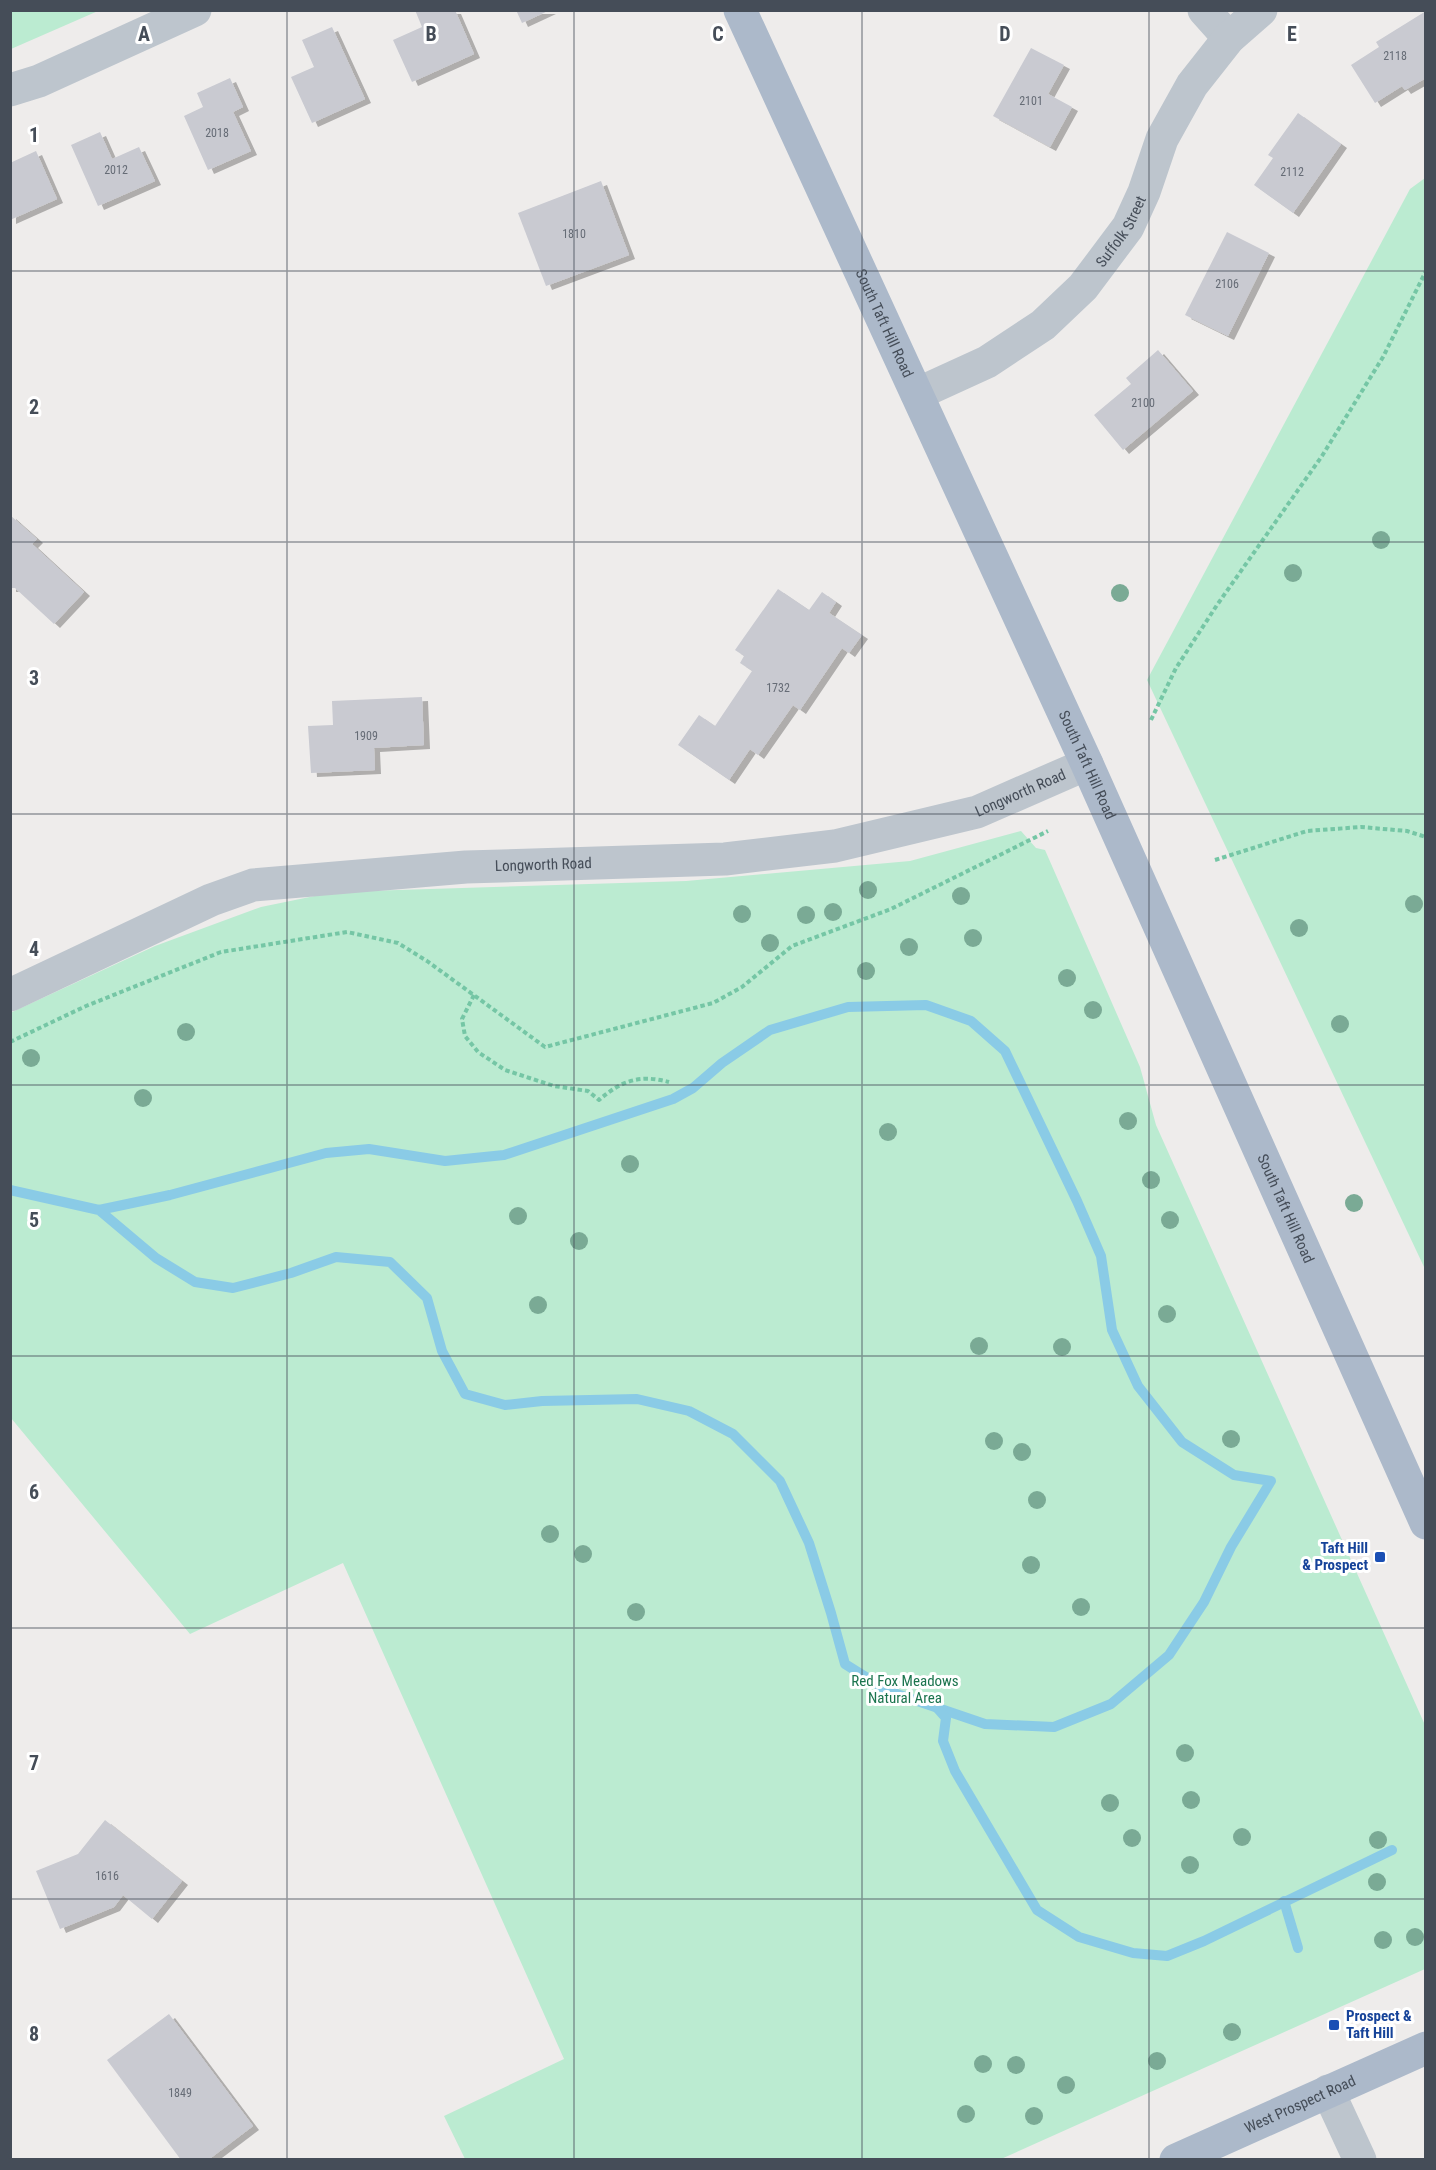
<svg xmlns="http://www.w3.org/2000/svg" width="1436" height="2170" viewBox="0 0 1436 2170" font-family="'Roboto Condensed',sans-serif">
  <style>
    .green { fill: #bbebd1 }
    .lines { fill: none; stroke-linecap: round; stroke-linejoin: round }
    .stream { stroke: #8acbe6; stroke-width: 10 }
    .building { fill: #c9cad1; filter: url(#shadow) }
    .path { stroke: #75c6a5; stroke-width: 4; stroke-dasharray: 4.5 3; stroke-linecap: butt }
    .minor { stroke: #bdc5cd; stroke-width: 33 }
    .major { stroke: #acb9ca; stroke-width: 33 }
    .tree { fill: #7aaa95 }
    .grid { fill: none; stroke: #454d58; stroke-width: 1.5; stroke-opacity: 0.55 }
    .transit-dot { fill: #1a4fb4; stroke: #fff; stroke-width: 2 }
    .labels { text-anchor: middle; stroke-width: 6; stroke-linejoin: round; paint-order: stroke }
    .number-label { font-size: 12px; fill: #666c76 }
    .street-label { font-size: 15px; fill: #454d58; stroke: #fff }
    .transit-label { font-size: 15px; font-weight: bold; fill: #164399; stroke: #fff; text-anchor: end }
    .park-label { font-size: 15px; fill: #1b744e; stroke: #fff }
    .grid-label { font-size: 20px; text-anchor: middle; font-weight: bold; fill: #454d58; stroke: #fff; stroke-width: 6; stroke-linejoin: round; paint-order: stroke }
  </style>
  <defs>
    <filter id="shadow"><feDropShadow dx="6" dy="4" stdDeviation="0" flood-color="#0004"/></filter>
  </defs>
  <rect width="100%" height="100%" fill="#eeeceb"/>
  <!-- green -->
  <g class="green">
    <path d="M 11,10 L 98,10 L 98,11 L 11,49 Z"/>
    <path d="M 1425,178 L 1425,1269 L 1147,680 L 1410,189 Z"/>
    <path d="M 1021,831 L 1036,848 L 1045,850 L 1140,1067 L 1156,1125 L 1425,1725 L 1425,1969 L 1001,2159 L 465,2159 L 444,2116 L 564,2059 L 343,1563 L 190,1634 L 11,1418 L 10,1013 L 155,946 L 261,907 L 334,892 L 686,881 L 910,861 Z"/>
  </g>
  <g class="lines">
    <!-- stream -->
    <g class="stream">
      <path d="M 10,1190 L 99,1210 L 170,1195 L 326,1153 L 369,1149 L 445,1161 L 504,1155 L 673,1099 L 693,1088 L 722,1063 L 770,1030 L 848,1007 L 926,1005 L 971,1021 L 1005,1051 L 1077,1201 L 1101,1256 L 1112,1330 L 1138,1386 L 1182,1442 L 1234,1475 L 1271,1481 L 1231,1547 L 1204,1602 L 1169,1655 L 1111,1704 L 1054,1727 L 985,1724 L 888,1691 L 845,1664 L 831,1613 L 809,1543 L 780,1481 L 733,1434 L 689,1411 L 637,1399 L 542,1401 L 505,1405 L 465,1394 L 442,1351 L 427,1298 L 390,1262 L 336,1257 L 291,1273 L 233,1288 L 195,1282 L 156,1258 L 99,1210"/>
      <path d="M 938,1709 L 946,1718 L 943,1741 L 955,1771 L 1037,1910 L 1079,1937 L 1133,1953 L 1167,1956 L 1204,1941 L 1392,1850"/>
      <path d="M 1284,1901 L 1298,1948"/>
    </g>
  </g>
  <!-- building -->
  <g class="building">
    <path d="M 415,10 L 455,10 L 474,54 L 412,82 L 393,40 L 422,27 Z"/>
    <path d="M 516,10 L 550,10 L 522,23 Z"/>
    <path d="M 1426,11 L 1426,78 L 1405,90 L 1402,86 L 1375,103 L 1351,65 L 1379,47 L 1376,42 Z"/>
    <path d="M 332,27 L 365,99 L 312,123 L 291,77 L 314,67 L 302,40 Z"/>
    <path d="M 1031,48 L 1064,65 L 1048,94 L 1072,107 L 1050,147 L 993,116 Z"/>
    <path d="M 230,78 L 243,107 L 233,112 L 251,151 L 208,170 L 184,116 L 203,107 L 197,93 Z"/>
    <path d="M 1298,113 L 1341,144 L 1293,213 L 1254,185 L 1273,158 L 1268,155 Z"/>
    <path d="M 100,132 L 112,159 L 139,147 L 155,181 L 98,206 L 71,145 Z"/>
    <path d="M 36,151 L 57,199 L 10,220 L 10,163 Z"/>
    <path d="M 601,181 L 629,255 L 546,286 L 518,213 Z"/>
    <path d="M 1227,232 L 1269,253 L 1228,336 L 1185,315 Z"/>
    <path d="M 1158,350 L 1193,391 L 1123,450 L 1094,415 L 1131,384 L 1126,378 Z"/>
    <path d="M 10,515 L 37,539 L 32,544 L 84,592 L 54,624 L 15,588 L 10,588 Z"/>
    <path d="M 778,589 L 809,610 L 822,592 L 836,602 L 829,613 L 862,635 L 849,653 L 842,648 L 800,710 L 793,705 L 758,755 L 750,749 L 729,780 L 678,745 L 699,715 L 715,726 L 752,671 L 740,663 L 744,656 L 735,650 Z"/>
    <path d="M 422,697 L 424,745 L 374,748 L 375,770 L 311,773 L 308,726 L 333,725 L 332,701 Z"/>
    <path d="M 105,1820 L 182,1881 L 152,1919 L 123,1895 L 114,1907 L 60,1929 L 36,1871 L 78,1854 Z"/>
    <path d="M 169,2014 L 253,2126 L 208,2160 L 181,2160 L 107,2060 Z"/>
  </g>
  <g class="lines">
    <!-- path -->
    <g class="path">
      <path d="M 1151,720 L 1176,668 L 1217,605 L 1322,456 L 1383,357 L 1426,271"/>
      <path d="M 1215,860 L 1307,831 L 1361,827 L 1407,831 L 1426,837"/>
      <path d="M 474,995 L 462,1019 L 465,1036 L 478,1052 L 505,1070 L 554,1086 L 588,1091 L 599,1100 C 621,1081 639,1074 669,1082"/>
      <path d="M 10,1042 L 86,1006 L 221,952 L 347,932 L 398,943 L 427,961 L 545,1047 L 713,1003 L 742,987 L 792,946 L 891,909 L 1048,831"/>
    </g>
    <!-- minor -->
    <g class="minor">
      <path d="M 1204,10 L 1229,38"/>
      <path d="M 10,90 L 39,81 L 195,10"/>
      <path id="s1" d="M 917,394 L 987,362 L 1043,325 L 1083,287 L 1128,227 L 1144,192 L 1162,139 L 1192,85 L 1229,38 L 1261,10"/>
      <path id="s2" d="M 10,995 L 211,900 L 253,885 L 466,867 L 725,859 L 835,846 L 977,812 L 1087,764"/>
      <path d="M 1328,2091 L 1360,2160"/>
    </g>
    <!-- major -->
    <g class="major">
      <path id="s3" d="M 740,10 L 1087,764 L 1426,1523"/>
      <path id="s4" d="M 1176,2160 L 1426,2048"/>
    </g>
  </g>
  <!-- trees -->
  <g class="tree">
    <circle cx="1381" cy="540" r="9"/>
    <circle cx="1293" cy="573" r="9"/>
    <circle cx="1120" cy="593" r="9"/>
    <circle cx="868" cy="890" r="9"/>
    <circle cx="961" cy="896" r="9"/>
    <circle cx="1414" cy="904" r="9"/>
    <circle cx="833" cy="912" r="9"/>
    <circle cx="742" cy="914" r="9"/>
    <circle cx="806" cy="915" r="9"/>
    <circle cx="1299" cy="928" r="9"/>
    <circle cx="973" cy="938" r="9"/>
    <circle cx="770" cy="943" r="9"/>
    <circle cx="909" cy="947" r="9"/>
    <circle cx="866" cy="971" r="9"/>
    <circle cx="1067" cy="978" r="9"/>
    <circle cx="1093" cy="1010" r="9"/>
    <circle cx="1340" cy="1024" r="9"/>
    <circle cx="186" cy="1032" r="9"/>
    <circle cx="31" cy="1058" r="9"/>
    <circle cx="143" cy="1098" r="9"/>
    <circle cx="1128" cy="1121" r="9"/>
    <circle cx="888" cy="1132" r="9"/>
    <circle cx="630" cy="1164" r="9"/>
    <circle cx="1151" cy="1180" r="9"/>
    <circle cx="1354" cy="1203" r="9"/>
    <circle cx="518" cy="1216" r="9"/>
    <circle cx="1170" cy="1220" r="9"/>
    <circle cx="579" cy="1241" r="9"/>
    <circle cx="538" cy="1305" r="9"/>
    <circle cx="1167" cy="1314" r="9"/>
    <circle cx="979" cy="1346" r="9"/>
    <circle cx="1062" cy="1347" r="9"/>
    <circle cx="1231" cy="1439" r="9"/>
    <circle cx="994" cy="1441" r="9"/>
    <circle cx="1022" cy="1452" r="9"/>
    <circle cx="1037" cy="1500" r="9"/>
    <circle cx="550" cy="1534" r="9"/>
    <circle cx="583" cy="1554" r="9"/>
    <circle cx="1031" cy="1565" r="9"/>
    <circle cx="1081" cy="1607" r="9"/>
    <circle cx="636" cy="1612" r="9"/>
    <circle cx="1185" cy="1753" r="9"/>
    <circle cx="1191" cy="1800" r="9"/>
    <circle cx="1110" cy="1803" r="9"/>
    <circle cx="1242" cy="1837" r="9"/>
    <circle cx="1132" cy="1838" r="9"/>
    <circle cx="1378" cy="1840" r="9"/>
    <circle cx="1190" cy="1865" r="9"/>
    <circle cx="1377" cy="1882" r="9"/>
    <circle cx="1415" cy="1937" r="9"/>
    <circle cx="1383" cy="1940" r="9"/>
    <circle cx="1232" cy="2032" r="9"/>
    <circle cx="1157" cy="2061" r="9"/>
    <circle cx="983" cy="2064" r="9"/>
    <circle cx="1016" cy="2065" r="9"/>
    <circle cx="1066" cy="2085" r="9"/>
    <circle cx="966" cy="2114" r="9"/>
    <circle cx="1034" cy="2116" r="9"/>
  </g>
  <!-- grid -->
  <path class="grid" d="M 287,10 L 287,2160M 574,10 L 574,2160M 862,10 L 862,2160M 1149,10 L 1149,2160M 10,271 L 1426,271M 10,542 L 1426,542M 10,814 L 1426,814M 10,1085 L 1426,1085M 10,1356 L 1426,1356M 10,1628 L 1426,1628M 10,1899 L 1426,1899"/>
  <!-- markers -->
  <g class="transit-dot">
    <rect x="1374" y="1551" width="12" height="12" rx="3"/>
    <rect x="1328" y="2019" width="12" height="12" rx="3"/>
  </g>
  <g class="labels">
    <!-- number labels -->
    <g class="number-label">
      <text x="1395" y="60">2118</text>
      <text x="1031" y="105">2101</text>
      <text x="217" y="137">2018</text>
      <text x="116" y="174">2012</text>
      <text x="1292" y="176">2112</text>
      <text x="574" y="238">1810</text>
      <text x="1227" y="288">2106</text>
      <text x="1143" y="407">2100</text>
      <text x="778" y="692">1732</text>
      <text x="366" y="740">1909</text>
      <text x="107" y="1880">1616</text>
      <text x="180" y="2097">1849</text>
    </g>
    <!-- street labels -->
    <g class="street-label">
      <text dy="5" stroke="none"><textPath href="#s1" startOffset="267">Suffolk Street</textPath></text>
      <text dy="5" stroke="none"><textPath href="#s3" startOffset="345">South Taft Hill Road</textPath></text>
      <text dy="5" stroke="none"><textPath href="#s3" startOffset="831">South Taft Hill Road</textPath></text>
      <text dy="5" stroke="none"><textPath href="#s2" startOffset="1044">Longworth Road</textPath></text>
      <text dy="5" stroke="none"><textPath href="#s2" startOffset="558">Longworth Road</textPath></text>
      <text dy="5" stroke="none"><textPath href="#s3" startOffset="1317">South Taft Hill Road</textPath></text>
      <text dy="5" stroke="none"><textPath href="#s4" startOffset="136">West Prospect Road</textPath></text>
    </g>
    <!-- transit labels -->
    <g class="transit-label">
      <text x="1368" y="1553">Taft Hill<tspan x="1368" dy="17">&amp; Prospect</tspan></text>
      <text x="1346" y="2021" text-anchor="start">Prospect &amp;<tspan x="1346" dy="17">Taft Hill</tspan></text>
    </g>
    <!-- park labels -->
    <g class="park-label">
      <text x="905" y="1686">Red Fox Meadows<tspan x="905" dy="17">Natural Area</tspan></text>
    </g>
  </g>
  <g class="grid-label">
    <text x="144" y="41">A</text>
    <text x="431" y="41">B</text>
    <text x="718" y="41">C</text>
    <text x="1005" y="41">D</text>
    <text x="1292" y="41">E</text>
    <text x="34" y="142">1</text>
    <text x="34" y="414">2</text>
    <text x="34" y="685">3</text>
    <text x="34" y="956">4</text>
    <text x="34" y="1227">5</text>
    <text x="34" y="1499">6</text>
    <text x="34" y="1770">7</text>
    <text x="34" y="2041">8</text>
  </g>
  <!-- border -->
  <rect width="1436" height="2170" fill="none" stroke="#454d58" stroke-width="24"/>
</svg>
